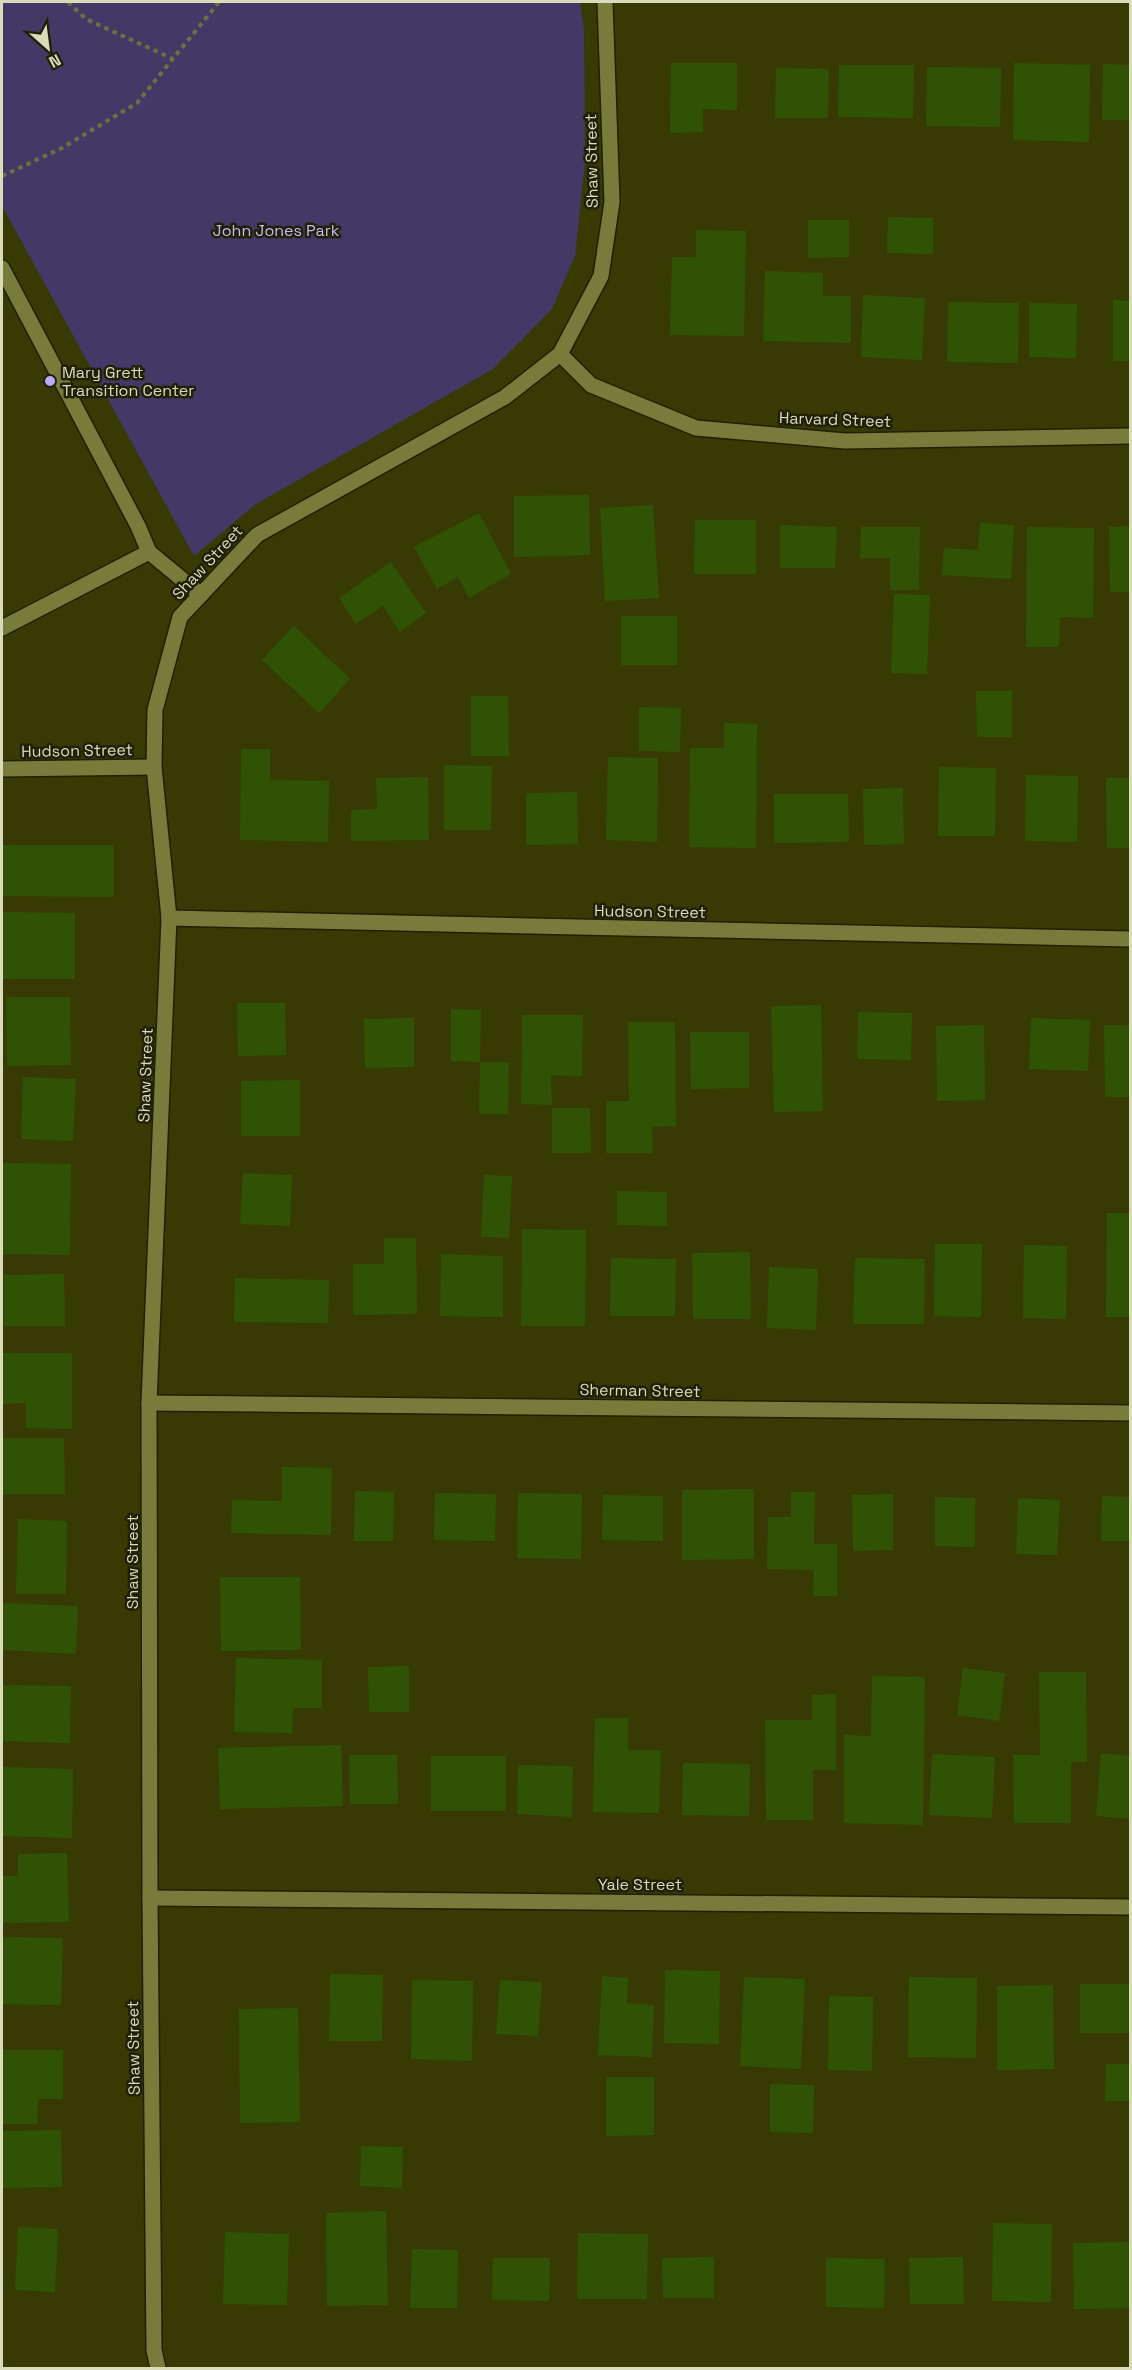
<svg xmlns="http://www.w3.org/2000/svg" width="1132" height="2370" viewBox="0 0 1132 2370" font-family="'Space Grotesk',sans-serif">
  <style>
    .green { fill: #433966 }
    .building { fill: #305205 }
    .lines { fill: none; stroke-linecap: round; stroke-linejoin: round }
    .service-casing { stroke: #1f2000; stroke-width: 18 }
    .minor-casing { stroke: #1f2000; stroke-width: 18 }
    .path { stroke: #6e7041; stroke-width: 4; stroke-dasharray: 4.5 4.5; stroke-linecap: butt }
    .service { stroke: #787c3a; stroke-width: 15 }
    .minor { stroke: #787c3a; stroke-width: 15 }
    .poi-dot { fill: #b9abf7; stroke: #1f2005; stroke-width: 2 }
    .labels { text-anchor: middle; stroke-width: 5; stroke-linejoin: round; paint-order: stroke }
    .street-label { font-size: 16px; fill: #d9dcbb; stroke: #1f2005 }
    .park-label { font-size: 16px; fill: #c3baf4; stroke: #1f2005 }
    .poi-label { font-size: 16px; fill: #d9dcbb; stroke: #1f2005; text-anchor: start }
  </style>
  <rect width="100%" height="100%" fill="#383a03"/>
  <!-- green -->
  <path class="green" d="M 2,2 L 580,2 L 584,30 L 585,163 L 575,256 L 552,309 L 493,369 L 256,504 L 194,556 L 2,206 Z"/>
  <!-- building -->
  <g class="building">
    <path d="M 671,63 L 737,63 L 737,110 L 703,109 L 703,132 L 670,133 Z"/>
    <path d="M 1014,63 L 1090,65 L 1089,142 L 1013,140 Z"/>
    <path d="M 1103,64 L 1130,65 L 1130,120 L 1102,120 Z"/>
    <path d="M 839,65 L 914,65 L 913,118 L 838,117 Z"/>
    <path d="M 927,67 L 1001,68 L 1000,127 L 926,126 Z"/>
    <path d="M 776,68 L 829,69 L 828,118 L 775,118 Z"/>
    <path d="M 888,217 L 933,218 L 933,254 L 887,253 Z"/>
    <path d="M 808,220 L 849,220 L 849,257 L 808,258 Z"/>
    <path d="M 696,230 L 746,231 L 744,336 L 670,335 L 672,257 L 696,257 Z"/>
    <path d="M 765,271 L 823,273 L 823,296 L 851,296 L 851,343 L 763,341 Z"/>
    <path d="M 863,295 L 925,298 L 922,360 L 861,357 Z"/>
    <path d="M 1113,300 L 1130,301 L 1130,361 L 1113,361 Z"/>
    <path d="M 948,302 L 1019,303 L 1018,363 L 947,362 Z"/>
    <path d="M 1029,303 L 1077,304 L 1076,358 L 1029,357 Z"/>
    <path d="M 589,495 L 590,555 L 514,557 L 514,496 Z"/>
    <path d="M 653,505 L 659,598 L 605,601 L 600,508 Z"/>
    <path d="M 479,513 L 511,574 L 469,598 L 458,577 L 437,589 L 414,547 Z"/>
    <path d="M 695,520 L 756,520 L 756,574 L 694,574 Z"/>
    <path d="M 980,523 L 1014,525 L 1011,579 L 942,575 L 944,548 L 978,550 Z"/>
    <path d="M 780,525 L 837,527 L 835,568 L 780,568 Z"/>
    <path d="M 1130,526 L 1130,592 L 1110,592 L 1109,527 Z"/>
    <path d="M 861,527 L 920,527 L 919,590 L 890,590 L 890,558 L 860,558 Z"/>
    <path d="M 1027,527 L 1094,528 L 1093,618 L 1060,617 L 1059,647 L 1026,647 Z"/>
    <path d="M 391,562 L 426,613 L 400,632 L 383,606 L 356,624 L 339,598 Z"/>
    <path d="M 894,594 L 930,595 L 927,674 L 891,673 Z"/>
    <rect x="621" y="616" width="56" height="49"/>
    <path d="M 294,626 L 350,679 L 319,713 L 262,660 Z"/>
    <path d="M 976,691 L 1012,691 L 1012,737 L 977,737 Z"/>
    <path d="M 471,696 L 508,696 L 509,756 L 471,756 Z"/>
    <path d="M 639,707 L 681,708 L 680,752 L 639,751 Z"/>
    <path d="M 724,723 L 757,724 L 756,848 L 689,847 L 690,748 L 724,748 Z"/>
    <path d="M 241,749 L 270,749 L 270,780 L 329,781 L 328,842 L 240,840 Z"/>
    <path d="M 608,757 L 658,758 L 657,842 L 606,840 Z"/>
    <path d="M 444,765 L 492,766 L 491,830 L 444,830 Z"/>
    <path d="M 939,767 L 996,768 L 995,836 L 938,836 Z"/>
    <path d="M 1026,775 L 1078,776 L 1077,842 L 1025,841 Z"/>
    <path d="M 428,777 L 429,840 L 351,841 L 351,810 L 377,809 L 376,778 Z"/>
    <path d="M 1106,778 L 1130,778 L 1130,848 L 1107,848 Z"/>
    <path d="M 903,788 L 904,844 L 864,845 L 863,789 Z"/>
    <path d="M 577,792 L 578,844 L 526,845 L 526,793 Z"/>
    <path d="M 774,794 L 848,794 L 849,842 L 774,843 Z"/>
    <path d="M 2,845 L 114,845 L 114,897 L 2,896 Z"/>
    <path d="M 3,912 L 75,913 L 75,979 L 3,979 Z"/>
    <path d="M 6,997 L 70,997 L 71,1065 L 7,1066 Z"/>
    <path d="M 237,1003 L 285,1003 L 286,1055 L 238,1056 Z"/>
    <path d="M 821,1005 L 823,1111 L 774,1112 L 771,1006 Z"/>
    <path d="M 451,1009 L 481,1010 L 480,1062 L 509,1062 L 508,1114 L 479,1114 L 480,1062 L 451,1061 Z"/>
    <path d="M 858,1012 L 912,1013 L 911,1060 L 857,1059 Z"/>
    <path d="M 522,1015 L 583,1015 L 582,1076 L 551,1075 L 552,1105 L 521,1104 Z"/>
    <path d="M 414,1018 L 414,1067 L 365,1068 L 364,1019 Z"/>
    <path d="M 1031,1018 L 1090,1020 L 1088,1071 L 1029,1069 Z"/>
    <path d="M 628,1022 L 675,1022 L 676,1126 L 652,1127 L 653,1153 L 606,1153 L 606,1101 L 629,1101 Z"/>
    <path d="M 984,1025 L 985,1100 L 937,1101 L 936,1026 Z"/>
    <path d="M 1104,1025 L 1130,1025 L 1130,1097 L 1105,1097 Z"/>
    <path d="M 690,1032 L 749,1032 L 749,1088 L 691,1089 Z"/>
    <path d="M 23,1077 L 76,1079 L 73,1141 L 21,1139 Z"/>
    <path d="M 300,1080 L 300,1136 L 241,1136 L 241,1081 Z"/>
    <path d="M 552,1108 L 590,1108 L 591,1153 L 552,1153 Z"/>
    <path d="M 2,1163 L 71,1164 L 70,1255 L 2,1254 Z"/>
    <path d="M 243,1173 L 292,1175 L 290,1226 L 240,1224 Z"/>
    <path d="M 484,1175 L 512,1176 L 509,1238 L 481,1237 Z"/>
    <path d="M 617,1191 L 667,1192 L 667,1226 L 617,1225 Z"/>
    <path d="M 1107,1213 L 1130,1213 L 1130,1317 L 1106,1317 Z"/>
    <path d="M 522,1229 L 586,1230 L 585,1326 L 521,1326 Z"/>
    <path d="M 384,1238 L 416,1238 L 417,1314 L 353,1315 L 353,1264 L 384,1264 Z"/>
    <path d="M 935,1244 L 982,1244 L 981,1317 L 934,1316 Z"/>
    <path d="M 1024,1245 L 1067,1246 L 1066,1319 L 1023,1318 Z"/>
    <path d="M 750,1252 L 751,1319 L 693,1319 L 692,1253 Z"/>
    <path d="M 441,1254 L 503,1256 L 503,1317 L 440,1316 Z"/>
    <path d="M 611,1258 L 676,1259 L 675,1316 L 610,1316 Z"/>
    <path d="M 855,1258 L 925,1259 L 924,1324 L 853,1324 Z"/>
    <path d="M 769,1267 L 818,1269 L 816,1330 L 767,1328 Z"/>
    <path d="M 64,1274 L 65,1326 L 4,1326 L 4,1275 Z"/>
    <path d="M 235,1278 L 329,1280 L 328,1323 L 234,1322 Z"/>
    <path d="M 3,1353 L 72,1353 L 72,1429 L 26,1428 L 26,1403 L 3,1404 Z"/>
    <path d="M 2,1438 L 64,1438 L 65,1494 L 2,1494 Z"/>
    <path d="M 282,1467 L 332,1468 L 331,1535 L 231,1533 L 232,1500 L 282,1501 Z"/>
    <path d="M 754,1489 L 754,1559 L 682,1560 L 682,1490 Z"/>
    <path d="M 355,1491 L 394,1492 L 393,1541 L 354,1541 Z"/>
    <path d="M 791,1492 L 815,1492 L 814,1544 L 837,1544 L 837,1596 L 813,1596 L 814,1570 L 767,1569 L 768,1517 L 791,1517 Z"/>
    <path d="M 435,1493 L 496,1494 L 495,1541 L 434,1540 Z"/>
    <path d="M 518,1493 L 582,1494 L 581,1559 L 517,1558 Z"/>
    <path d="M 893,1494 L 893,1550 L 853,1551 L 852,1495 Z"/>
    <path d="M 603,1495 L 663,1496 L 663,1541 L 602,1540 Z"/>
    <path d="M 1102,1496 L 1130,1497 L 1130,1541 L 1101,1541 Z"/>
    <path d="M 935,1497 L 975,1498 L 975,1547 L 935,1546 Z"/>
    <path d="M 1018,1498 L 1060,1500 L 1057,1555 L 1016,1554 Z"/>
    <path d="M 18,1519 L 67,1521 L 66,1594 L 16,1594 Z"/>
    <path d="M 220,1577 L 300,1577 L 301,1650 L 221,1651 Z"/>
    <path d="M 2,1603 L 78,1606 L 76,1654 L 2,1650 Z"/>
    <path d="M 236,1658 L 322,1660 L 322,1708 L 293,1708 L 292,1733 L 234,1732 Z"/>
    <path d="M 409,1666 L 409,1712 L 369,1712 L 368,1667 Z"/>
    <path d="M 963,1668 L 1005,1673 L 999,1721 L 957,1715 Z"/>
    <path d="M 1039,1672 L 1086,1672 L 1087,1762 L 1071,1762 L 1071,1823 L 1014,1823 L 1013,1755 L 1040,1755 Z"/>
    <path d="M 872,1676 L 925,1677 L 923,1825 L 844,1823 L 844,1735 L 871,1736 Z"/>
    <path d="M 2,1685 L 71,1686 L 70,1743 L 2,1741 Z"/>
    <path d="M 836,1694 L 836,1770 L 813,1770 L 813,1820 L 766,1820 L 765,1720 L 812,1720 L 812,1695 Z"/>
    <path d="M 595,1718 L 628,1718 L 628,1750 L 661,1750 L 659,1813 L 593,1812 Z"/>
    <path d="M 341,1745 L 343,1806 L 220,1809 L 218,1748 Z"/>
    <path d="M 1101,1753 L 1130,1756 L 1130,1819 L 1096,1816 Z"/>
    <path d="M 932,1754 L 995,1757 L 992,1818 L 929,1815 Z"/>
    <path d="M 349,1755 L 397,1755 L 398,1804 L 350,1804 Z"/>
    <rect x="431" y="1756" width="75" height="55"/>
    <path d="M 683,1763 L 750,1764 L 749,1816 L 682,1815 Z"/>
    <path d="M 518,1765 L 573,1766 L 572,1817 L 517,1814 Z"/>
    <path d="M 2,1767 L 73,1769 L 72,1838 L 2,1836 Z"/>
    <path d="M 67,1853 L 69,1922 L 2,1923 L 2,1876 L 18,1876 L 18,1854 Z"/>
    <path d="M 2,1937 L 63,1938 L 61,2005 L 2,2004 Z"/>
    <path d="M 665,1970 L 720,1971 L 719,2044 L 664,2043 Z"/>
    <path d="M 330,1974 L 383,1975 L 382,2041 L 329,2041 Z"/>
    <path d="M 602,1976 L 628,1978 L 627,2003 L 654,2005 L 652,2057 L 598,2055 Z"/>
    <path d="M 744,1977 L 805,1979 L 801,2069 L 740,2066 Z"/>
    <path d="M 909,1977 L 977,1978 L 976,2058 L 908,2057 Z"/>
    <path d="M 412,1980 L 473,1981 L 472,2061 L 411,2059 Z"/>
    <path d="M 500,1980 L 542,1982 L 538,2036 L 496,2034 Z"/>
    <rect x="1080" y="1984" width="50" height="49"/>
    <path d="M 1053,1985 L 1054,2069 L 997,2070 L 997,1986 Z"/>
    <path d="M 829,1996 L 873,1997 L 872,2071 L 828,2070 Z"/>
    <path d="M 298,2008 L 300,2122 L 240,2123 L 239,2009 Z"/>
    <path d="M 2,2050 L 63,2050 L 63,2099 L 38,2099 L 37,2124 L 2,2124 Z"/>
    <path d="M 1106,2064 L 1130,2064 L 1130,2101 L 1105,2101 Z"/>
    <path d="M 606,2077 L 654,2077 L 654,2135 L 606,2136 Z"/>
    <path d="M 770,2084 L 814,2085 L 813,2133 L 770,2132 Z"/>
    <path d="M 61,2130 L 62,2187 L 2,2188 L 2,2131 Z"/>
    <path d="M 361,2146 L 403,2147 L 402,2188 L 360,2186 Z"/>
    <path d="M 386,2211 L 388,2305 L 327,2306 L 326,2213 Z"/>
    <path d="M 993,2223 L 1052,2224 L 1051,2302 L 992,2301 Z"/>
    <path d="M 18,2227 L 58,2229 L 55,2292 L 15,2290 Z"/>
    <path d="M 225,2232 L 289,2234 L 287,2305 L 223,2304 Z"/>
    <path d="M 578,2233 L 648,2234 L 647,2299 L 577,2299 Z"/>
    <path d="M 1130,2242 L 1130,2308 L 1074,2309 L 1073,2243 Z"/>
    <path d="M 412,2249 L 458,2250 L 457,2308 L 410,2308 Z"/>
    <path d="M 714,2257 L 714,2298 L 663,2298 L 662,2258 Z"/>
    <path d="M 963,2257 L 964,2304 L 910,2304 L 909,2258 Z"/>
    <path d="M 493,2258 L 550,2258 L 549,2301 L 492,2300 Z"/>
    <path d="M 826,2258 L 885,2259 L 884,2308 L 826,2307 Z"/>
  </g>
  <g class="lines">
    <defs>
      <g id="service">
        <path d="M 2,268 L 138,526 L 149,552"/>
        <path d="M 2,628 L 149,552 L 201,595"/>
      </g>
      <g id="minor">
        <path d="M 560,354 L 591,385 L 696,428 L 845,441 L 1130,436"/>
        <path d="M 2,769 L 154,767"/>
        <path d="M 169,918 L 1130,939"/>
        <path d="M 149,1403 L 1130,1413"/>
        <path d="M 150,1898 L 1130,1907"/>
        <path d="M 158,2368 L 154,2350 L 150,1898 L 149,1403 L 169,918 L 154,767 L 155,710 L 180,617 L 257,535 L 505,397 L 560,354 L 601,276 L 612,202 L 605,2"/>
      </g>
    </defs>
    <!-- service casing -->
    <use href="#service" class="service-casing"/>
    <!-- minor casing -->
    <use href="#minor" class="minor-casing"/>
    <!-- path -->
    <g class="path">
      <path d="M 68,2 L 86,19 L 173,59"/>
      <path d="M 2,176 L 62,148 L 137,103 L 219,2"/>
    </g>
    <!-- service -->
    <use href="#service" class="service"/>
    <!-- minor -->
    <use href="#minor" class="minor"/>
  </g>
  <!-- markers -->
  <circle class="poi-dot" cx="50" cy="381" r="6"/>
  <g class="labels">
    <!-- street labels -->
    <g class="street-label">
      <text transform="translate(591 161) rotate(-91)" y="6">Shaw Street</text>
      <text transform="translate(835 419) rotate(2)" y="6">Harvard Street</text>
      <text transform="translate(207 562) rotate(-47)" y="6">Shaw Street</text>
      <text transform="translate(77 750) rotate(-1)" y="6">Hudson Street</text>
      <text transform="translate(650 911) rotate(1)" y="6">Hudson Street</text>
      <text transform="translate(145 1075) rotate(-88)" y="6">Shaw Street</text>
      <text transform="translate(640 1390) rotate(1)" y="6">Sherman Street</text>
      <text transform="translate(132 1562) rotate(-90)" y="6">Shaw Street</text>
      <text x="640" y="1890">Yale Street</text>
      <text transform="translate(133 2048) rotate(-91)" y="6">Shaw Street</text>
    </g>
    <!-- park labels -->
    <g class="park-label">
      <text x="276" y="236">John Jones Park</text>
    </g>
    <!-- poi labels -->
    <g class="poi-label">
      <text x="62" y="378">Mary Grett<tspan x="62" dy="18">Transition Center</tspan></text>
    </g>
  </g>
  <!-- border -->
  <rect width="1132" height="2370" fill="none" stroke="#d9dcbb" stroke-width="6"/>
  <!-- north arrow -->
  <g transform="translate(48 48) rotate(152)" stroke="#1f2005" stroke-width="4.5" paint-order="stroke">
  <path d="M0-4.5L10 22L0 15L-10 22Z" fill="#d9dcbb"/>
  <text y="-9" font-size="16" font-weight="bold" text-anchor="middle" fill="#d9dcbb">N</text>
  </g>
</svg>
